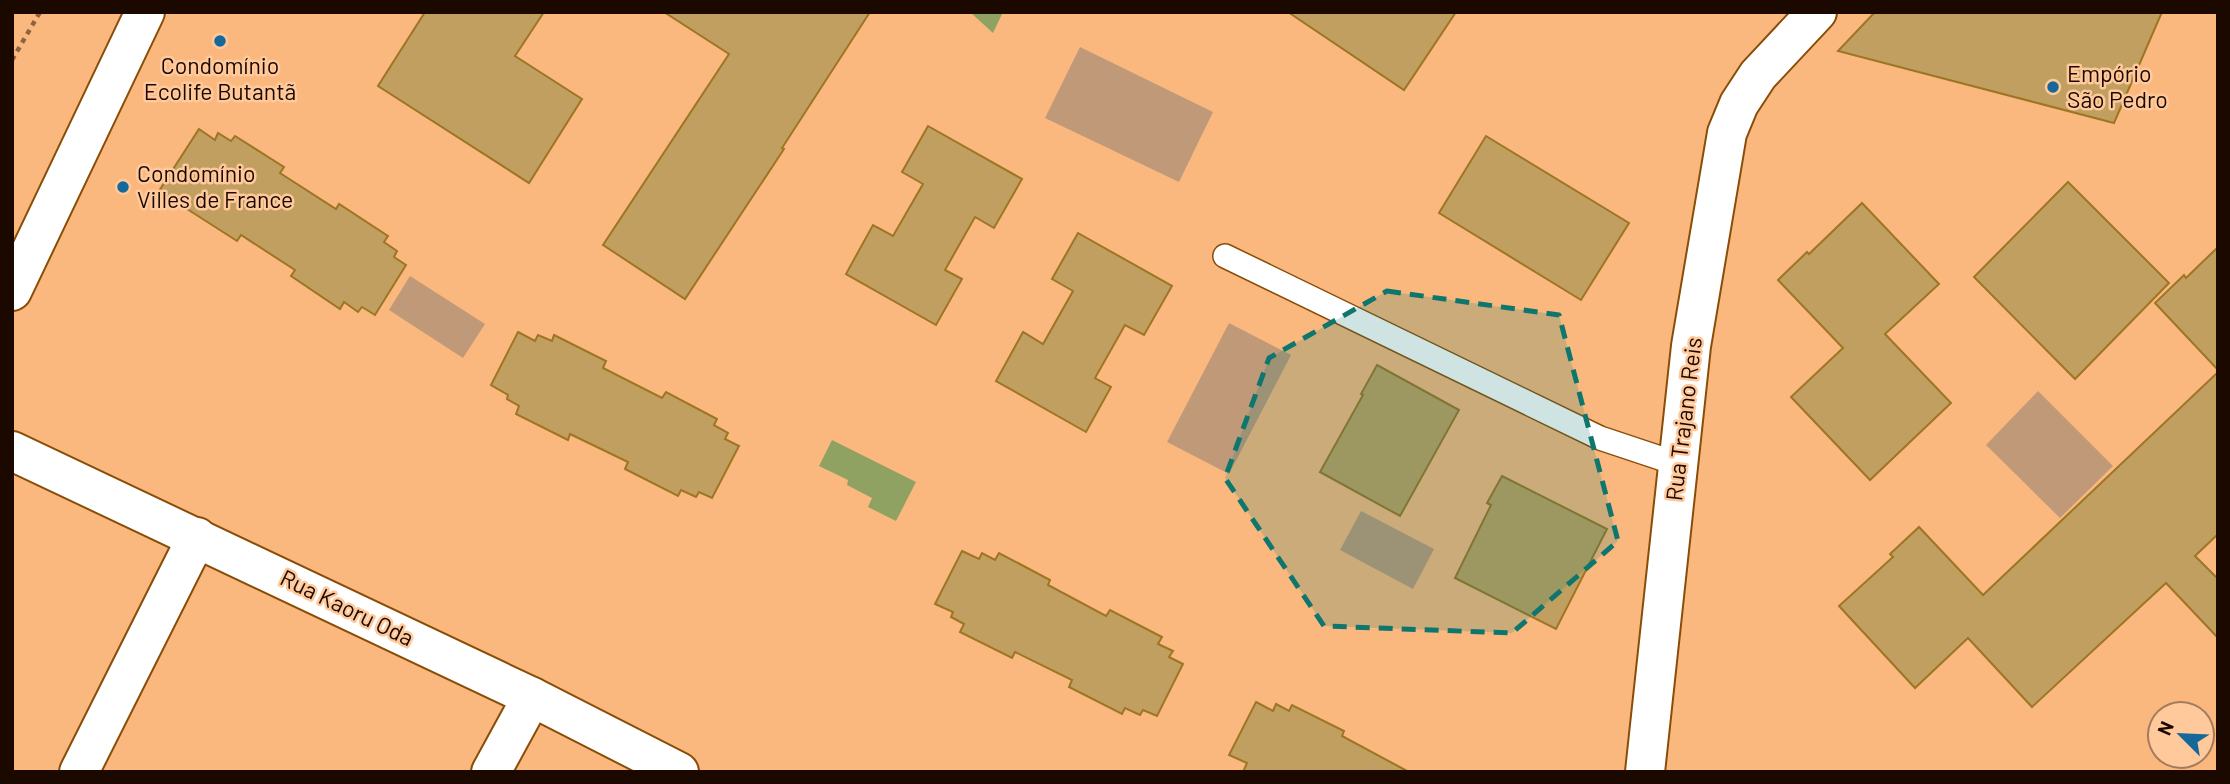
<svg xmlns="http://www.w3.org/2000/svg" width="2230" height="784" viewBox="0 0 2230 784" font-family="Barlow,sans-serif">
  <style>
    .green { fill: #c09978 }
    .water { fill: #90a261 }
    .building { fill: #c19f60; stroke: #9d7523; stroke-width: 2 }
    .lines { fill: none; stroke-linecap: round; stroke-linejoin: round }
    .service-casing { stroke: #884d07; stroke-width: 26 }
    .minor-casing { stroke: #884d07; stroke-width: 42 }
    .tertiary-casing { stroke: #884d07; stroke-width: 42 }
    .path { stroke: #8e6341; stroke-width: 4.5; stroke-dasharray: 5 5; stroke-linecap: butt }
    .service { stroke: #fff; stroke-width: 23 }
    .minor { stroke: #fff; stroke-width: 38 }
    .tertiary { stroke: #fff; stroke-width: 38 }
    .marked { fill: #0f766e; fill-opacity: 0.2; stroke: #0f766e; stroke-width: 5; stroke-dasharray: 14 9; stroke-linejoin: round }
    .poi-dot { fill: #16689a; stroke: #ffc99b; stroke-width: 2.5 }
    .labels { text-anchor: middle; stroke-width: 5; stroke-linejoin: round; paint-order: stroke }
    .poi-label { font-size: 23px; fill: #1b0900; stroke: #ffc99b; text-anchor: start }
    .street-label { font-size: 23px; fill: #1b0900; stroke: #ffc99b }
  </style>
  <rect width="100%" height="100%" fill="#fbb87e"/>
  <!-- green -->
  <g class="green">
    <path d="M 1080,47 L 1213,112 L 1179,182 L 1045,118 Z"/>
    <path d="M 410,276 L 485,324 L 463,358 L 389,310 Z"/>
    <path d="M 1229,323 L 1291,355 L 1229,474 L 1167,442 Z"/>
    <path d="M 2038,391 L 2113,466 L 2060,518 L 1986,445 Z"/>
    <path d="M 1361,511 L 1434,549 L 1413,589 L 1340,550 Z"/>
  </g>
  <!-- water -->
  <g class="water">
    <path d="M 970,12 L 1003,12 L 993,33 Z"/>
    <path d="M 832,440 L 916,482 L 896,521 L 868,507 L 872,498 L 847,485 L 848,480 L 819,466 Z"/>
  </g>
  <!-- building -->
  <g class="building">
    <path d="M 425,12 L 544,12 L 515,56 L 582,99 L 529,183 L 378,86 Z"/>
    <path d="M 664,12 L 870,12 L 782,148 L 784,149 L 685,299 L 603,245 L 729,54 Z"/>
    <path d="M 1288,12 L 1456,12 L 1404,90 Z"/>
    <path d="M 1875,12 L 2162,12 L 2114,123 L 1838,51 Z"/>
    <path d="M 928,126 L 1022,179 L 994,228 L 975,217 L 945,270 L 962,279 L 936,325 L 846,274 L 873,225 L 893,236 L 923,184 L 902,172 Z"/>
    <path d="M 199,129 L 215,140 L 218,133 L 231,141 L 235,136 L 284,167 L 280,173 L 336,209 L 339,204 L 388,236 L 384,242 L 397,251 L 394,257 L 406,265 L 375,315 L 362,307 L 358,312 L 344,302 L 340,309 L 291,276 L 295,270 L 241,235 L 237,241 L 159,191 Z"/>
    <path d="M 1486,136 L 1629,223 L 1581,300 L 1439,213 Z"/>
    <path d="M 2068,182 L 2169,283 L 2075,379 L 1974,277 Z"/>
    <path d="M 1862,203 L 1939,284 L 1885,334 L 1951,403 L 1870,480 L 1791,397 L 1843,348 L 1778,280 L 1807,252 L 1809,254 Z"/>
    <path d="M 1078,233 L 1172,286 L 1144,335 L 1125,325 L 1095,378 L 1111,387 L 1086,432 L 996,381 L 1023,332 L 1043,344 L 1073,291 L 1052,279 Z"/>
    <path d="M 2218,247 L 2218,370 L 2155,303 L 2184,275 L 2186,278 Z"/>
    <path d="M 518,332 L 535,341 L 538,335 L 552,341 L 554,335 L 606,361 L 603,368 L 662,398 L 666,392 L 717,419 L 714,425 L 728,433 L 725,439 L 739,446 L 712,498 L 699,492 L 696,497 L 681,490 L 678,496 L 625,469 L 628,462 L 570,434 L 568,440 L 516,414 L 519,406 L 507,399 L 508,395 L 491,385 Z"/>
    <path d="M 1377,365 L 1459,410 L 1400,516 L 1320,472 L 1363,395 L 1361,394 Z"/>
    <path d="M 2218,372 L 2218,534 L 2195,556 L 2218,579 L 2218,638 L 2166,583 L 2032,707 L 1968,638 L 1915,688 L 1839,606 L 1893,557 L 1890,554 L 1919,527 L 1983,595 Z"/>
    <path d="M 1502,476 L 1607,529 L 1556,629 L 1455,578 L 1491,505 L 1487,503 Z"/>
    <path d="M 962,551 L 979,559 L 982,553 L 995,560 L 999,553 L 1050,580 L 1048,585 L 1106,616 L 1110,610 L 1162,637 L 1158,644 L 1173,651 L 1169,657 L 1183,664 L 1157,716 L 1143,710 L 1140,715 L 1125,708 L 1122,714 L 1069,687 L 1072,680 L 1015,652 L 1012,658 L 960,632 L 964,624 L 951,617 L 953,612 L 935,604 Z"/>
    <path d="M 1256,702 L 1273,711 L 1276,704 L 1289,711 L 1292,705 L 1344,731 L 1342,736 L 1409,772 L 1243,772 L 1247,763 L 1229,755 Z"/>
  </g>
  <g class="lines">
    <defs>
      <path id="service" d="M 1225,256 L 1600,438 L 1678,464"/>
      <g id="minor">
        <path d="M 12,291 L 145,12"/>
        <path d="M 12,451 L 532,697 L 679,772"/>
        <path d="M 79,772 L 197,537"/>
        <path d="M 491,772 L 532,697"/>
      </g>
      <path id="tertiary" d="M 1645,772 L 1691,346 L 1727,133 L 1739,104 L 1758,75 L 1817,12"/>
    </defs>
    <!-- service casing -->
    <use href="#service" class="service-casing"/>
    <!-- minor casing -->
    <use href="#minor" class="minor-casing"/>
    <!-- tertiary casing -->
    <use href="#tertiary" class="tertiary-casing"/>
    <!-- path -->
    <path class="path" d="M 12,60 L 40,12"/>
    <!-- service -->
    <use href="#service" class="service"/>
    <!-- minor -->
    <use href="#minor" class="minor"/>
    <!-- tertiary -->
    <use href="#tertiary" class="tertiary"/>
  </g>
  <!-- marked area -->
  <path class="marked" d="M 1387,291 L 1559,315 L 1618,541 L 1512,633 L 1324,626 L 1225,478 L 1269,358 Z"/>
  <!-- markers -->
  <g class="poi-dot">
    <circle cx="220" cy="41" r="7"/>
    <circle cx="2053" cy="87" r="7"/>
    <circle cx="123" cy="187" r="7"/>
  </g>
  <g class="labels">
    <!-- poi labels -->
    <g class="poi-label">
      <text x="220" y="74" text-anchor="middle">Condomínio<tspan x="220" dy="26">Ecolife Butantã</tspan></text>
      <text x="2067" y="82">Empório<tspan x="2067" dy="26">São Pedro</tspan></text>
      <text x="137" y="182">Condomínio<tspan x="137" dy="26">Villes de France</tspan></text>
    </g>
    <!-- street labels -->
    <g class="street-label">
      <text transform="translate(1684 419) rotate(-83)" y="8">Rua Trajano Reis</text>
      <text transform="translate(347 608) rotate(26)" y="8">Rua Kaoru Oda</text>
    </g>
  </g>
  <!-- border -->
  <rect width="2230" height="784" fill="none" stroke="#1b0900" stroke-width="28"/>
  <!-- north arrow -->
  <g transform="translate(2181 735) rotate(294)"><circle r="33" fill="#ffc99b" stroke="#a47c5d" stroke-width="2"/>
  <path d="M0-5L12 26L0 18L-12 26Z" fill="#16689a"/>
  <text y="-10" font-size="19" font-weight="bold" text-anchor="middle" fill="#1b0900">N</text>
  </g>
</svg>
